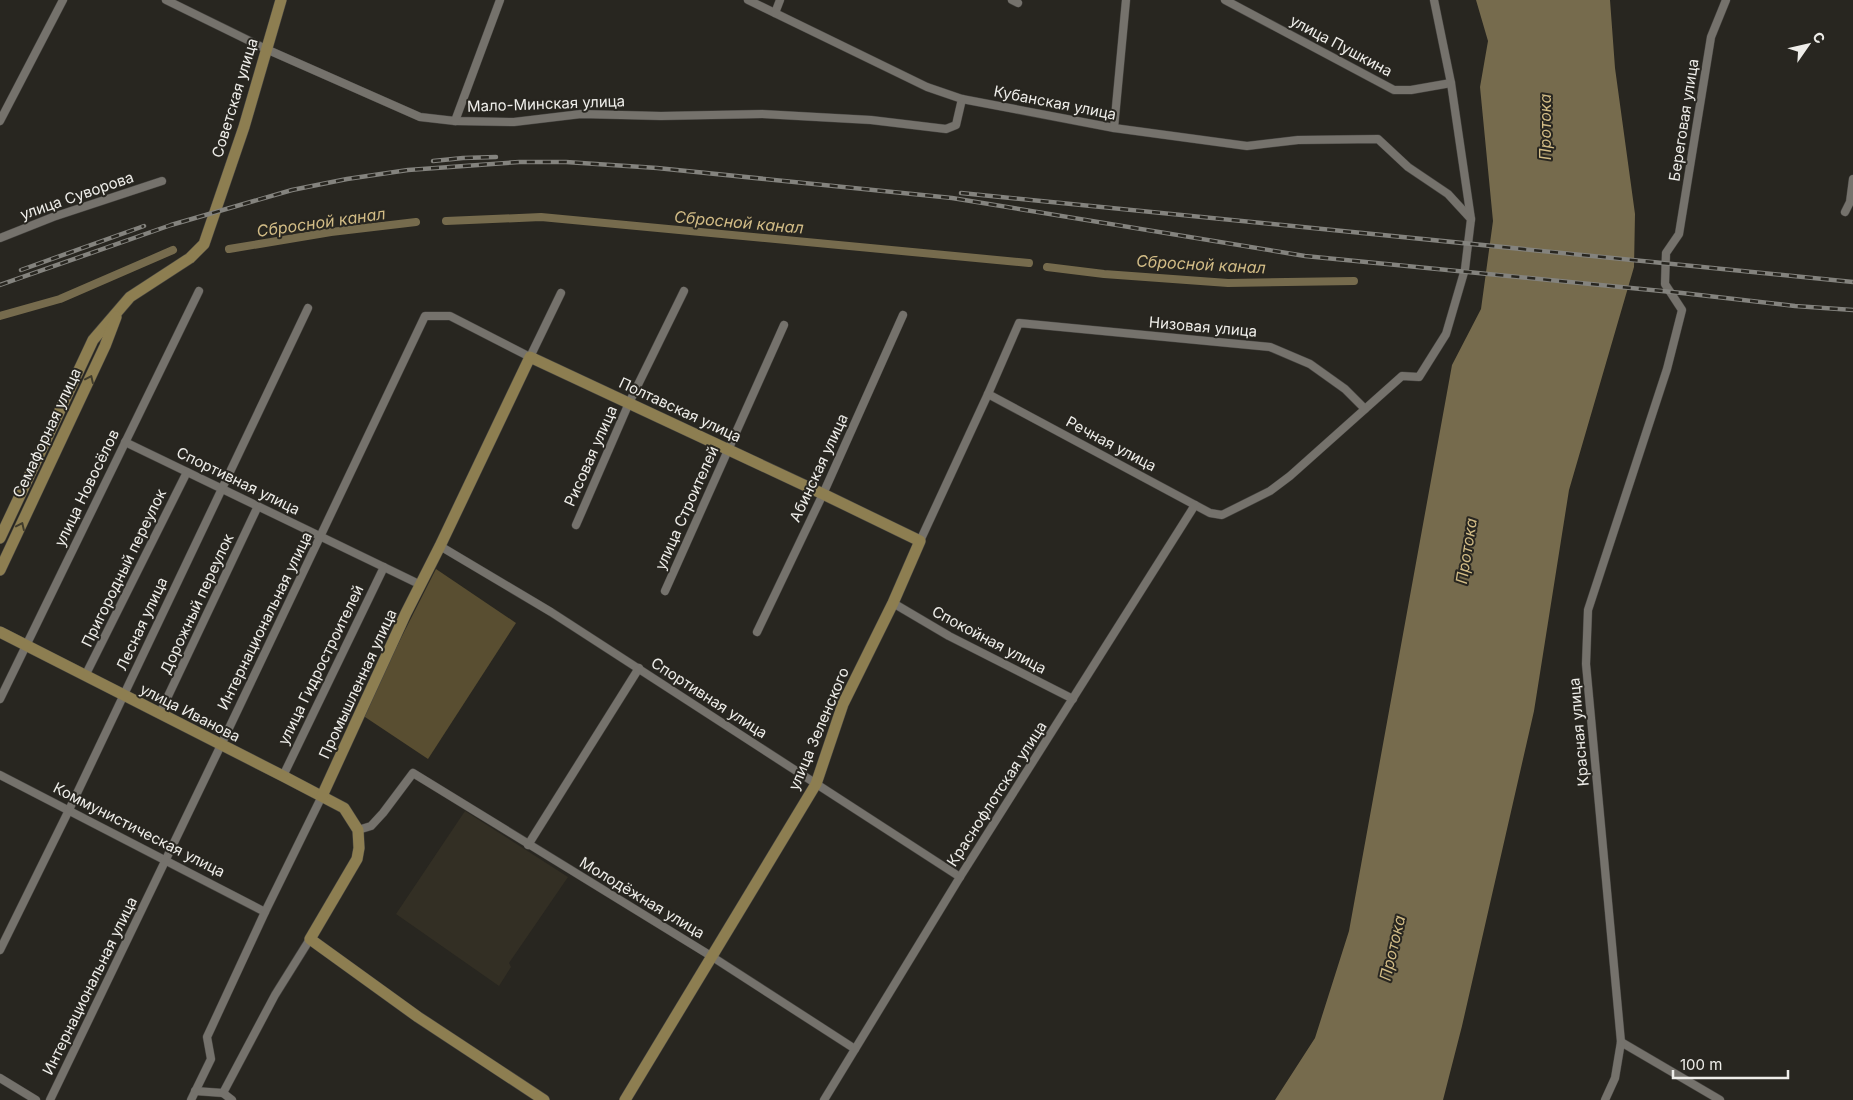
<svg xmlns="http://www.w3.org/2000/svg" width="1853" height="1100" viewBox="0 0 1853 1100" font-family="Inter,sans-serif">
  <style>
    .built { fill: #332f24 }
    .green { fill: #594e31 }
    .water { fill: #766b4d }
    .lines { fill: none; stroke-linecap: round; stroke-linejoin: round }
    .canal { stroke: #766b4d; stroke-width: 8 }
    .street-casing { stroke: #464440; stroke-width: 9 }
    .secondary-casing { stroke: #464440; stroke-width: 12 }
    .street { stroke: #75726c; stroke-width: 8 }
    .secondary { stroke: #8d7e51; stroke-width: 11 }
    .rail-casing { stroke: #84837e; stroke-width: 4.5 }
    .rail { stroke: #282620; stroke-width: 2.5; stroke-dasharray: 8; stroke-linecap: butt }
    .oneway { stroke: #413c2c }
    .labels { text-anchor: middle; stroke-width: 4; stroke-linejoin: round; paint-order: stroke }
    .street-label { font-size: 15px; fill: #eeede9; stroke: #282620 }
    .water-label { font-size: 16px; font-style: italic; fill: #d2bc86; stroke: #282620 }
  </style>
  <rect width="100%" height="100%" fill="#282620"/>
  <!-- built -->
  <path class="built" d="M 465,811 L 568,877 L 509,963 L 511,967 L 499,986 L 396,914 Z"/>
  <!-- green -->
  <path class="green" d="M 436,569 L 516,623 L 428,759 L 362,715 Z"/>
  <!-- water -->
  <path class="water" d="M 1476,0 L 1610,0 L 1615,68 L 1635,214 L 1634,267 L 1569,490 L 1534,711 L 1462,1026 L 1443,1100 L 1275,1100 L 1315,1038 L 1349,931 L 1452,365 L 1481,309 L 1493,221 L 1480,87 L 1488,41 Z"/>
  <g class="lines">
    <!-- canal -->
    <g class="canal">
      <path d="M 446,221 L 541,217 L 1029,263"/>
      <path d="M 229,249 L 331,232 L 416,222"/>
      <path d="M 1047,267 L 1104,274 L 1228,283 L 1354,281"/>
      <path d="M 0,316 L 60,299 L 173,250"/>
    </g>
    <defs>
      <g id="street">
        <path d="M 166,0 L 266,49 L 420,117 L 455,121 L 514,122 L 581,114 L 661,116 L 762,114 L 871,120 L 946,129 L 956,125 L 962,99"/>
        <path d="M 748,0 L 927,87 L 962,99 L 1114,128 L 1247,146 L 1298,140 L 1378,139 L 1408,167 L 1448,194 L 1471,219 L 1465,269 L 1446,334 L 1419,377 L 1402,376 L 1290,476 L 1270,491 L 1222,515 L 1210,513 L 988,394"/>
        <path d="M 1012,0 L 1018,3"/>
        <path d="M 1225,0 L 1394,90 L 1411,90 L 1451,83"/>
        <path d="M 1434,0 L 1451,83 L 1471,219"/>
        <path d="M 775,13 L 780,0"/>
        <path d="M 0,121 L 63,0"/>
        <path d="M 455,121 L 500,0"/>
        <path d="M 1114,128 L 1126,0"/>
        <path d="M 1845,212 L 1850,202 L 1853,179"/>
        <path d="M 0,238 L 53,217 L 162,181"/>
        <path d="M 125,442 L 421,585"/>
        <path d="M 576,525 L 629,403 L 684,291"/>
        <path d="M 920,541 L 988,394 L 1019,323 L 1270,347 L 1310,364 L 1345,389 L 1365,409"/>
        <path d="M 440,546 L 551,612 L 960,877"/>
        <path d="M 665,591 L 784,325"/>
        <path d="M 893,603 L 949,636 L 1073,699"/>
        <path d="M 757,632 L 823,494 L 903,315"/>
        <path d="M 85,676 L 187,472"/>
        <path d="M 0,699 L 199,291"/>
        <path d="M 160,713 L 258,506"/>
        <path d="M 0,775 L 265,912"/>
        <path d="M 283,776 L 384,567"/>
        <path d="M 358,830 L 371,826 L 383,813 L 413,773 L 711,956 L 855,1049"/>
        <path d="M 528,845 L 639,668"/>
        <path d="M 0,950 L 69,810 L 308,308"/>
        <path d="M 1621,1042 L 1720,1100"/>
        <path d="M 0,1078 L 36,1100"/>
        <path d="M 195,1091 L 223,1093 L 275,995 L 310,939"/>
        <path d="M 223,1093 L 232,1100"/>
        <path d="M 50,1100 L 221,745 L 425,316 L 450,316 L 530,357 L 561,293"/>
        <path d="M 191,1100 L 211,1059 L 207,1037 L 265,912 L 322,796"/>
        <path d="M 824,1100 L 960,877 L 1195,505"/>
        <path d="M 1605,1100 L 1615,1078 L 1621,1042 L 1586,664 L 1588,610 L 1667,369 L 1682,310 L 1665,284 L 1666,253 L 1679,234 L 1711,37 L 1726,0"/>
      </g>
      <g id="secondary">
        <path d="M 0,538 L 93,340 L 130,297 L 190,258 L 204,244 L 244,127 L 281,0"/>
        <path d="M 0,570 L 105,346 L 116,317"/>
        <path d="M 0,632 L 283,776 L 344,808 L 358,830 L 359,848 L 357,859 L 310,939 L 418,1017 L 544,1100"/>
        <path d="M 322,796 L 406,613 L 440,546 L 530,357 L 823,494 L 920,541 L 893,603 L 843,704 L 816,784 L 625,1100"/>
      </g>
    </defs>
    <!-- street casing -->
    <use href="#street" class="street-casing"/>
    <!-- secondary casing -->
    <use href="#secondary" class="secondary-casing"/>
    <!-- street -->
    <use href="#street" class="street"/>
    <!-- secondary -->
    <use href="#secondary" class="secondary"/>
    <defs>
      <g id="rail">
        <path d="M 433,161 L 463,158 L 496,157"/>
        <path d="M 961,193 L 1853,282"/>
        <path d="M 21,270 L 144,226"/>
        <path d="M 0,285 L 171,225 L 292,190 L 347,179 L 408,170 L 519,162 L 566,162 L 657,168 L 952,198 L 1305,256 L 1682,293 L 1795,306 L 1853,310"/>
      </g>
    </defs>
    <!-- rail casing -->
    <use href="#rail" class="rail-casing"/>
    <!-- rail -->
    <use href="#rail" class="rail"/>
  </g>
  <!-- one-way arrows -->
  <defs><path id="oneway-chevron" d="M-2-3.5L2.5 0L-2 3.5" fill="none" stroke-width="1.6" stroke-linecap="round" stroke-linejoin="round" transform="scale(1.25)"/></defs>
  <g class="oneway">
    <use href="#oneway-chevron" transform="translate(90 379) rotate(-65)"/>
    <use href="#oneway-chevron" transform="translate(21 526) rotate(-65)"/>
  </g>
  <g class="labels">
    <!-- street labels -->
    <g class="street-label">
      <text transform="translate(1341 46) rotate(28)" y="5">улица Пушкина</text>
      <text transform="translate(235 98) rotate(-73)" y="5">Советская улица</text>
      <text transform="translate(1055 103) rotate(11)" y="5">Кубанская улица</text>
      <text transform="translate(546 104) rotate(-2)" y="5">Мало-Минская улица</text>
      <text transform="translate(1684 120) rotate(-81)" y="5">Береговая улица</text>
      <text transform="translate(77 196) rotate(-19)" y="5">улица Суворова</text>
      <text transform="translate(1203 327) rotate(5)" y="5">Низовая улица</text>
      <text transform="translate(680 410) rotate(25)" y="5">Полтавская улица</text>
      <text transform="translate(47 433) rotate(-65)" y="5">Семафорная улица</text>
      <text transform="translate(1111 444) rotate(28)" y="5">Речная улица</text>
      <text transform="translate(591 456) rotate(-66)" y="5">Рисовая улица</text>
      <text transform="translate(819 468) rotate(-65)" y="5">Абинская улица</text>
      <text transform="translate(238 481) rotate(26)" y="5">Спортивная улица</text>
      <text transform="translate(87 488) rotate(-64)" y="5">улица Новосёлов</text>
      <text transform="translate(687 508) rotate(-66)" y="5">улица Строителей</text>
      <text transform="translate(124 568) rotate(-64)" y="5">Пригородный переулок</text>
      <text transform="translate(197 604) rotate(-65)" y="5">Дорожный переулок</text>
      <text transform="translate(265 621) rotate(-64)" y="5">Интернациональная улица</text>
      <text transform="translate(142 624) rotate(-65)" y="5">Лесная улица</text>
      <text transform="translate(989 640) rotate(28)" y="5">Спокойная улица</text>
      <text transform="translate(321 665) rotate(-64)" y="5">улица Гидростроителей</text>
      <text transform="translate(358 684) rotate(-65)" y="5">Промышленная улица</text>
      <text transform="translate(709 698) rotate(33)" y="5">Спортивная улица</text>
      <text transform="translate(190 713) rotate(27)" y="5">улица Иванова</text>
      <text transform="translate(819 729) rotate(-67)" y="5">улица Зеленского</text>
      <text transform="translate(1579 732) rotate(-95)" y="5">Красная улица</text>
      <text transform="translate(997 794) rotate(-57)" y="5">Краснофлотская улица</text>
      <text transform="translate(139 830) rotate(27)" y="5">Коммунистическая улица</text>
      <text transform="translate(642 898) rotate(31)" y="5">Молодёжная улица</text>
      <text transform="translate(90 986) rotate(-64)" y="5">Интернациональная улица</text>
    </g>
    <!-- water labels -->
    <g class="water-label">
      <text transform="translate(1545 127) rotate(-90)" y="6">Протока</text>
      <text transform="translate(321 222) rotate(-8)" y="6">Сбросной канал</text>
      <text transform="translate(739 222) rotate(5)" y="6">Сбросной канал</text>
      <text transform="translate(1201 264) rotate(3)" y="6">Сбросной канал</text>
      <text transform="translate(1466 551) rotate(-81)" y="6">Протока</text>
      <text transform="translate(1392 948) rotate(-77)" y="6">Протока</text>
    </g>
  </g>
  <!-- north arrow -->
  <g transform="translate(1808 45) rotate(56)" stroke="#282620" stroke-width="4" paint-order="stroke">
  <path d="M0-4L9 19L0 12L-9 19Z" fill="#eeede9"/>
  <text y="-8" font-size="14" font-weight="bold" text-anchor="middle" fill="#eeede9">С</text>
  </g>
  <!-- scale -->
  <path d="M1673 1070v8h115v-8" fill="none" stroke="#eeede9" stroke-width="2.5"/>
  <text x="1680" y="1070" font-size="15" fill="#eeede9" stroke="#282620" stroke-width="4" paint-order="stroke">100 m</text>
</svg>
